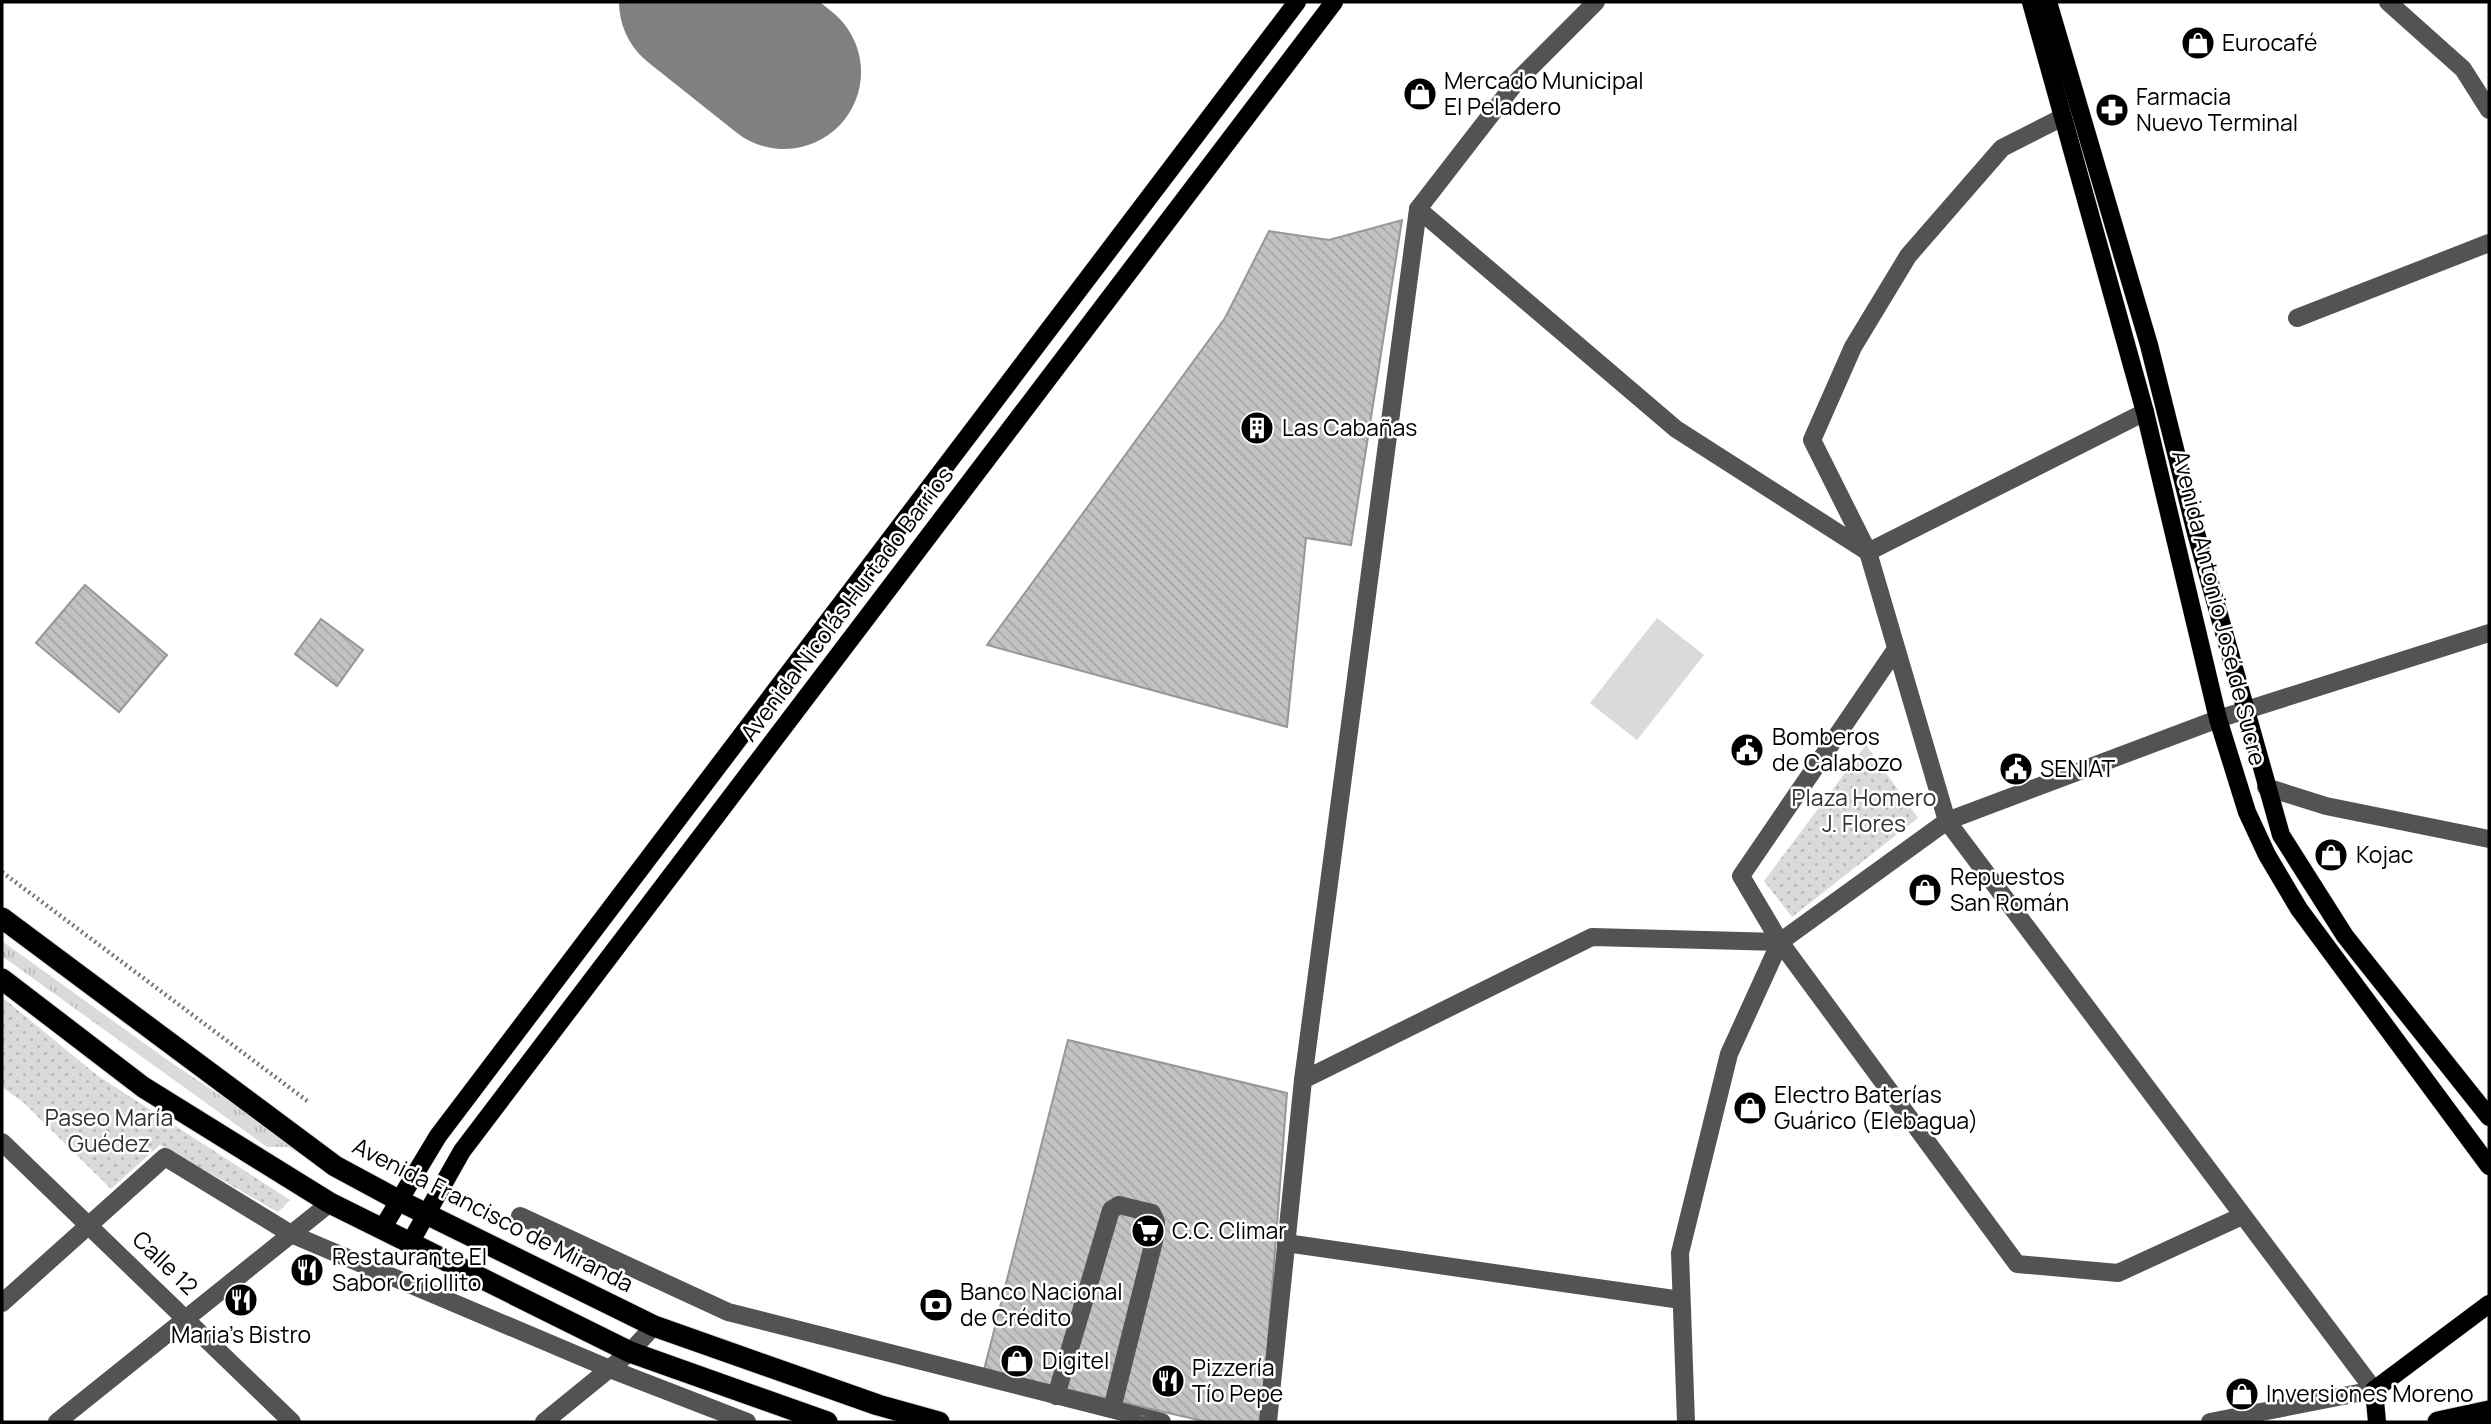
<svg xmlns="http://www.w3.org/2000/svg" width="2491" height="1424" viewBox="0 0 2491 1424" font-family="Manrope,sans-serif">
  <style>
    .grass { fill: url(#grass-tufts) }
    .park { fill: url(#park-dots) }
    .garden { fill: #dadada }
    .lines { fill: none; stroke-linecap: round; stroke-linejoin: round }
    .runway { stroke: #808080; stroke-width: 154 }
    .building { fill: url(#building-back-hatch); stroke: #979797; stroke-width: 2 }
    .major-casing { stroke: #dbdbdb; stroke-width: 19 }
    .highway-casing { stroke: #dbdbdb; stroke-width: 23 }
    .path { stroke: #757575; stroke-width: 4.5; stroke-dasharray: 2 3.5; stroke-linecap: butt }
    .minor { stroke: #535353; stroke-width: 18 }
    .major { stroke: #000; stroke-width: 18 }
    .highway { stroke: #000; stroke-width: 21 }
    .path-bridge { stroke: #757575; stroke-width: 4.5; stroke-dasharray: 2 3.5; stroke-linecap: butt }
    .labels { text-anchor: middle; stroke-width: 5; stroke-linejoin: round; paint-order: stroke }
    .poi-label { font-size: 23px; fill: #000; stroke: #fff; text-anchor: start }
    .street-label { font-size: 23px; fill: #000; stroke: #fff }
    .park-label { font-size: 23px; fill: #313131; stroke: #fff }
  </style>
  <defs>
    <pattern id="grass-tufts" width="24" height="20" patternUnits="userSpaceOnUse" patternTransform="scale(1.75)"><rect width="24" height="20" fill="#dadada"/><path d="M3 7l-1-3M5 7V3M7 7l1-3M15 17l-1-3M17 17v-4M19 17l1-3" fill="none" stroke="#b9b9b9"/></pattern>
    <pattern id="park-dots" width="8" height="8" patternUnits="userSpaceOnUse" patternTransform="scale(1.75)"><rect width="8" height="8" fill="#dadada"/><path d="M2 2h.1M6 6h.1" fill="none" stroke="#b9b9b9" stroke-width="1.8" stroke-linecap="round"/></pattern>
    <pattern id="building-back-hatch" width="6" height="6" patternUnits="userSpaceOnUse" patternTransform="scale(1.75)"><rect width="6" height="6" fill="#c3c3c3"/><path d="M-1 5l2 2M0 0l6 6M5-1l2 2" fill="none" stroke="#a6a6a6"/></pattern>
  </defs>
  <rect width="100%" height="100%" fill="#fff"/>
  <!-- grass -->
  <path class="grass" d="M 2,941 L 166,1059 L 373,1198 L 288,1147 L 267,1147 L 2,956 Z"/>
  <!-- park -->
  <g class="park">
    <path d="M 1866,745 L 1918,818 L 1792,917 L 1764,881 Z"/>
    <path d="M 2,997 L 98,1076 L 290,1200 L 278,1212 L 160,1145 L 111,1189 L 24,1103 L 2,1087 Z"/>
  </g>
  <!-- garden -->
  <path class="garden" d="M 1657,618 L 1704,655 L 1637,740 L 1590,703 Z"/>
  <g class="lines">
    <!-- runway -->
    <path class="runway" d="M 696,2 L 784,72"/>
  </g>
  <!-- building -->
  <g class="building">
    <path d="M 1402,220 L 1351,545 L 1306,538 L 1287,727 L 987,645 L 1225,318 L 1269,231 L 1329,240 Z"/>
    <path d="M 85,585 L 167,655 L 119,712 L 36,643 Z"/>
    <path d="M 321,619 L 363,650 L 337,686 L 295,654 Z"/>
    <path d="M 1068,1040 L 1287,1093 L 1262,1422 L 1207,1422 L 984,1370 Z"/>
  </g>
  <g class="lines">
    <defs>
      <g id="major">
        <path d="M 2031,2 L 2145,412 L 2218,719 L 2247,812 L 2267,855 L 2299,909 L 2489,1166"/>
        <path d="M 2048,2 L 2149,345 L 2196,533 L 2281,835 L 2345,936 L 2489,1117"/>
        <path d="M 382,1229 L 438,1136 L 1297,2"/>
        <path d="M 410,1243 L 462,1151 L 1334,2"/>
        <path d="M 2377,1422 L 2374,1390 L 2489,1304"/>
      </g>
      <g id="highway">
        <path d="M 2,918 L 335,1166 L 398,1200 L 654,1326 L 878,1405 L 939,1422"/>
        <path d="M 2,979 L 143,1087 L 330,1203 L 630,1352 L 827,1422"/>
        <path d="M 2438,1422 L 2489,1411"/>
      </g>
    </defs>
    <!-- major casing -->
    <use href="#major" class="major-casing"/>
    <!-- highway casing -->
    <use href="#highway" class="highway-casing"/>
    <!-- path -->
    <path class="path" d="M 2,872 L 310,1103"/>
    <!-- minor -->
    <g class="minor">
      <path d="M 2388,2 L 2463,69 L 2489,110"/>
      <path d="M 2061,118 L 2002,148 L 1908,256 L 1853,347 L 1812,440 L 1868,552 L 1947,821 L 2374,1390 L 2210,1422"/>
      <path d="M 1418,209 L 1676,429 L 1868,552 L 2145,412"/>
      <path d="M 2297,318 L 2489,243"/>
      <path d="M 2266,787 L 2326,806 L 2489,839"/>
      <path d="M 1780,942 L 1741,876 L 1896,649"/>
      <path d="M 1303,1080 L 1418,209 L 1517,81 L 1596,2"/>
      <path d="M 2,1142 L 292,1422"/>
      <path d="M 520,1216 L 728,1312 L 1162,1422"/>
      <path d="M 2242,1216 L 2118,1273 L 2017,1264 L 1780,942 L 1947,821 L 2218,719 L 2489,633"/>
      <path d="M 1286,1243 L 1681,1300"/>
      <path d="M 2,1303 L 165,1157 L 291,1234 L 610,1369 L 747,1422"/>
      <path d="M 1056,1396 L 1111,1210 L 1119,1205 L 1152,1213 L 1156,1222 L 1155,1237 L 1112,1409"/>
      <path d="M 57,1422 L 330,1203"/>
      <path d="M 544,1422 L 630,1352 L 654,1326"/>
      <path d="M 1268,1422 L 1303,1080 L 1592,937 L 1780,942 L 1729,1054 L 1680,1253 L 1686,1422"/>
    </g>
    <!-- major -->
    <use href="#major" class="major"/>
    <!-- highway -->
    <use href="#highway" class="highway"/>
    <!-- path-bridge -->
    <path class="path-bridge" d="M 1141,1422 L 1143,1415"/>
  </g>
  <!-- icons -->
  <defs>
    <symbol id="shop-disc" viewBox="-11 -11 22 22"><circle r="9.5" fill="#000" stroke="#fff"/><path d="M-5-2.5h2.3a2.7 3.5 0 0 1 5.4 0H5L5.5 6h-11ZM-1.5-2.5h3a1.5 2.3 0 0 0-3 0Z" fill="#fff"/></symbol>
    <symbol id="pharmacy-disc" viewBox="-11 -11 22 22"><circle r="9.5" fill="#000" stroke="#fff"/><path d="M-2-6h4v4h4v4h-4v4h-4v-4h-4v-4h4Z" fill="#fff"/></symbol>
    <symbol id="building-disc" viewBox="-11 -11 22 22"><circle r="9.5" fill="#000" stroke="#fff"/><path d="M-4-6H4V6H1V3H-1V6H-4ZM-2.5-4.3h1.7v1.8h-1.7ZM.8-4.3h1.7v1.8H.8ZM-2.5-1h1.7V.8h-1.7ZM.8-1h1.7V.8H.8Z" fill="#fff"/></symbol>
    <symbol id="civic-disc" viewBox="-11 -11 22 22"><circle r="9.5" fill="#000" stroke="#fff"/><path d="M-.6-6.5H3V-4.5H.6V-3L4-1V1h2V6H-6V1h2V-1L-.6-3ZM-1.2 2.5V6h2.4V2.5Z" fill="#fff"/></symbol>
    <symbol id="supermarket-disc" viewBox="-11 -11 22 22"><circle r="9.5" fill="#000" stroke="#fff"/><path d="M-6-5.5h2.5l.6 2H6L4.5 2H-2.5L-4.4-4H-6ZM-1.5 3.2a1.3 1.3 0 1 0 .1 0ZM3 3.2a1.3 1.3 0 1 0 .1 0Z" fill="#fff"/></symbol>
    <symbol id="restaurant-disc" viewBox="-11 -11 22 22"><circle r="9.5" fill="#000" stroke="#fff"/><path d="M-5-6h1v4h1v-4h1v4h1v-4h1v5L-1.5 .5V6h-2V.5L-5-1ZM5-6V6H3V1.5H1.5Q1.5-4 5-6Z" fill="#fff"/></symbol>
    <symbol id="bank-disc" viewBox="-11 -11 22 22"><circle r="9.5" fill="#000" stroke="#fff"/><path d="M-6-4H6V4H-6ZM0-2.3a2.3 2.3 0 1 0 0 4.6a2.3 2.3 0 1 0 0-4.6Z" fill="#fff"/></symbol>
  </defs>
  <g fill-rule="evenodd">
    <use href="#shop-disc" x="2179" y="24" width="38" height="38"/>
    <use href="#shop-disc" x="1401" y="75" width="38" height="38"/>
    <use href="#pharmacy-disc" x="2093" y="91" width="38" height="38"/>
    <use href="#building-disc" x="1238" y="409" width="38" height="38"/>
    <use href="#civic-disc" x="1728" y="731" width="38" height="38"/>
    <use href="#civic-disc" x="1997" y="750" width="38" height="38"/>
    <use href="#shop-disc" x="2312" y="836" width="38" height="38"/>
    <use href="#shop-disc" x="1906" y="871" width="38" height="38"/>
    <use href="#shop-disc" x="1731" y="1089" width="38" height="38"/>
    <use href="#supermarket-disc" x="1129" y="1212" width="38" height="38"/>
    <use href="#restaurant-disc" x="288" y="1251" width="38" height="38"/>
    <use href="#restaurant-disc" x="222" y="1281" width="38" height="38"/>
    <use href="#bank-disc" x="917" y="1286" width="38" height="38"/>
    <use href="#shop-disc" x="998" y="1342" width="38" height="38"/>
    <use href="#restaurant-disc" x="1149" y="1362" width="38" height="38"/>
    <use href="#shop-disc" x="2223" y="1375" width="38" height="38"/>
  </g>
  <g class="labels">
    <!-- poi labels -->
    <g class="poi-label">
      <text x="2222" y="51">Eurocafé</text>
      <text x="1444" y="89">Mercado Municipal<tspan x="1444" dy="26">El Peladero</tspan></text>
      <text x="2136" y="105">Farmacia<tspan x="2136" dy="26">Nuevo Terminal</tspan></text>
      <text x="1282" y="436">Las Cabañas</text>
      <text x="1772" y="745">Bomberos<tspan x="1772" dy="26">de Calabozo</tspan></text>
      <text x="2040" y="777">SENIAT</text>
      <text x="2356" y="863">Kojac</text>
      <text x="1950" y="885">Repuestos<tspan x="1950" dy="26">San Román</tspan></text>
      <text x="1774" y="1103">Electro Baterías<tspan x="1774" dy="26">Guárico (Elebagua)</tspan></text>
      <text x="1172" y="1239">C.C. Climar</text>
      <text x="332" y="1265">Restaurante El<tspan x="332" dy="26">Sabor Criollito</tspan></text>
      <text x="960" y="1300">Banco Nacional<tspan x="960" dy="26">de Crédito</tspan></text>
      <text x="241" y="1343" text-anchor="middle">Maria's Bistro</text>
      <text x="1042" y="1369">Digitel</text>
      <text x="1192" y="1376">Pizzería<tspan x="1192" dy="26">Tío Pepe</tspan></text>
      <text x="2266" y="1402">Inversiones Moreno</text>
    </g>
    <!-- street labels -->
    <g class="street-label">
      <text transform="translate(847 604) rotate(-53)" y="8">Avenida Nicolás Hurtado Barrios</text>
      <text transform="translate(2219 608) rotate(76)" y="8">Avenida Antonio José de Sucre</text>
      <text transform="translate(493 1215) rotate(27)" y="8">Avenida Francisco de Miranda</text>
      <text transform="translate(165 1263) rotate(44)" y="8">Calle 12</text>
    </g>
    <!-- park labels -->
    <g class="park-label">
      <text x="1864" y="806">Plaza Homero<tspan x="1864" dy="26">J. Flores</tspan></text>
      <text x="109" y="1126">Paseo María<tspan x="109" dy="26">Guédez</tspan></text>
    </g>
  </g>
  <!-- border -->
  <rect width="2491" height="1424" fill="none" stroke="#000000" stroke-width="7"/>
</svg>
